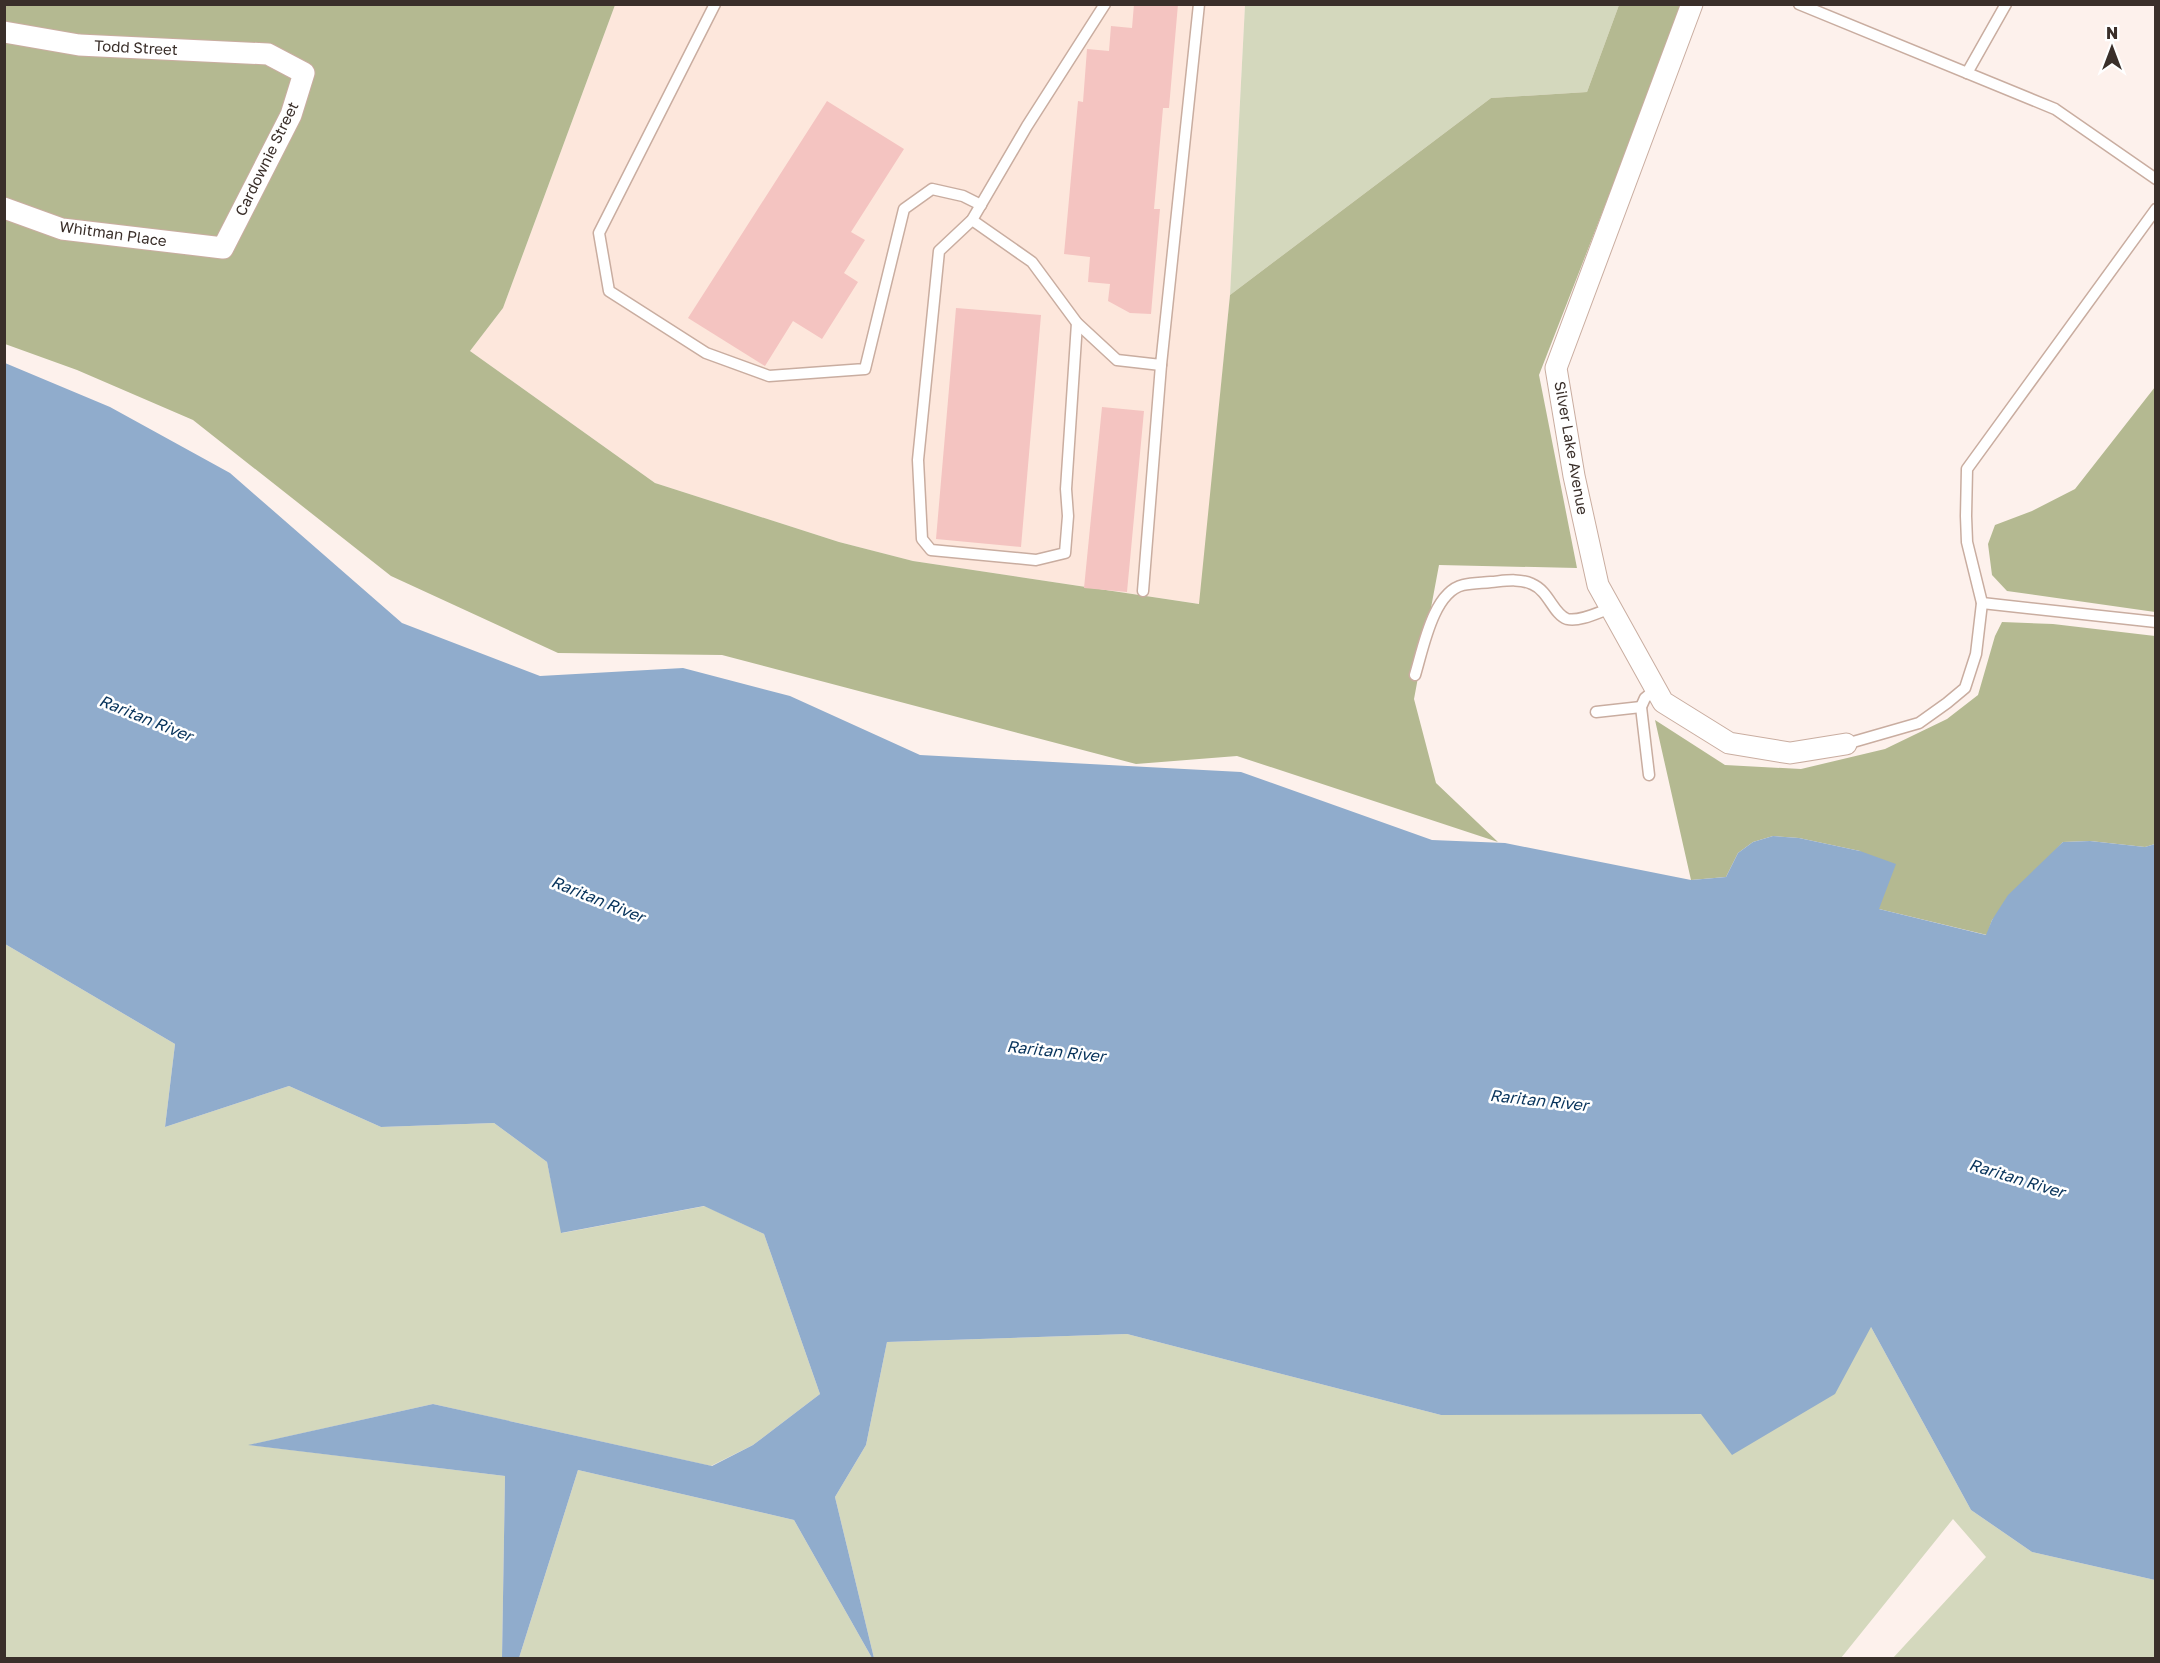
<svg xmlns="http://www.w3.org/2000/svg" width="2160" height="1663" viewBox="0 0 2160 1663" font-family="'Golos Text',sans-serif">
  <style>
    .built { fill: #fde7dc }
    .green { fill: #d4d8bd }
    .forest { fill: #b4b991 }
    .water { fill: #90accc }
    .building { fill: #f4c4c1 }
    .lines { fill: none; stroke-linecap: round; stroke-linejoin: round }
    .service-casing { stroke: #c9ada0; stroke-width: 13 }
    .minor-casing { stroke: #c9ada0; stroke-width: 23 }
    .service { stroke: #fff; stroke-width: 10 }
    .minor { stroke: #fff; stroke-width: 21 }
    .labels { text-anchor: middle; stroke-width: 5; stroke-linejoin: round; paint-order: stroke }
    .street-label { font-size: 15px; fill: #3a2f2a; stroke: #fff }
    .water-label { font-size: 16px; font-style: italic; fill: #07335b; stroke: #fff }
  </style>
  <rect width="100%" height="100%" fill="#fdf1ec"/>
  <!-- built -->
  <path class="built" d="M 615,5 L 1245,5 L 1230,295 L 1200,604 L 913,561 L 839,542 L 655,483 L 470,351 L 503,308 Z"/>
  <!-- green -->
  <g class="green">
    <path d="M 1245,5 L 1619,5 L 1587,92 L 1491,98 L 1230,295 Z"/>
    <path d="M 5,944 L 175,1044 L 165,1127 L 289,1086 L 381,1127 L 494,1123 L 547,1162 L 562,1233 L 705,1206 L 764,1234 L 820,1394 L 753,1445 L 711,1466 L 433,1404 L 250,1445 L 505,1476 L 502,1658 L 5,1658 Z"/>
    <path d="M 1871,1327 L 1971,1510 L 2032,1552 L 2155,1580 L 2155,1658 L 1893,1658 L 1986,1557 L 1953,1519 L 1841,1658 L 874,1658 L 835,1497 L 866,1445 L 887,1342 L 1127,1334 L 1441,1415 Z"/>
    <path d="M 578,1470 L 794,1520 L 872,1658 L 519,1658 Z"/>
  </g>
  <!-- forest -->
  <g class="forest">
    <path d="M 5,5 L 615,5 L 503,308 L 470,351 L 655,483 L 839,542 L 913,561 L 1199,604 L 1230,295 L 1491,98 L 1587,92 L 1619,5 L 1683,5 L 1539,375 L 1577,568 L 1439,565 L 1414,699 L 1436,783 L 1498,842 L 1237,756 L 1136,764 L 722,655 L 558,653 L 391,576 L 193,420 L 77,370 L 5,344 Z"/>
    <path d="M 2155,387 L 2155,612 L 2007,591 L 1992,575 L 1988,544 L 1995,525 L 2032,511 L 2075,489 Z"/>
    <path d="M 2002,622 L 2053,624 L 2155,636 L 2155,844 L 2145,847 L 2090,841 L 2063,842 L 1992,920 L 1987,935 L 1879,909 L 1860,851 L 1799,838 L 1773,836 L 1753,842 L 1738,853 L 1726,877 L 1691,880 L 1655,720 L 1725,765 L 1801,769 L 1885,749 L 1947,719 L 1978,695 L 1995,636 Z"/>
  </g>
  <!-- water -->
  <path class="water" d="M 5,363 L 110,407 L 230,473 L 402,623 L 540,676 L 683,668 L 790,696 L 920,755 L 1241,772 L 1432,840 L 1505,843 L 1691,880 L 1726,877 L 1738,853 L 1753,842 L 1773,836 L 1799,838 L 1860,851 L 1896,864 L 1879,909 L 1986,935 L 1992,920 L 2008,895 L 2063,842 L 2090,841 L 2145,847 L 2155,844 L 2155,1580 L 2032,1552 L 1971,1510 L 1871,1327 L 1835,1394 L 1732,1455 L 1701,1414 L 1441,1415 L 1127,1334 L 887,1342 L 866,1445 L 835,1497 L 874,1658 L 872,1658 L 794,1520 L 578,1470 L 519,1658 L 502,1658 L 505,1476 L 248,1445 L 433,1404 L 712,1466 L 753,1445 L 820,1394 L 764,1234 L 704,1206 L 561,1233 L 547,1162 L 494,1123 L 381,1127 L 289,1086 L 165,1127 L 175,1044 L 5,944 Z"/>
  <!-- building -->
  <g class="building">
    <path d="M 1134,4 L 1178,4 L 1169,108 L 1163,108 L 1154,209 L 1160,209 L 1151,314 L 1130,313 L 1108,301 L 1110,284 L 1088,282 L 1090,257 L 1064,254 L 1078,101 L 1083,102 L 1087,49 L 1109,51 L 1111,26 L 1132,28 Z"/>
    <path d="M 827,101 L 904,149 L 851,232 L 865,240 L 844,273 L 858,282 L 822,339 L 793,321 L 765,366 L 688,318 Z"/>
    <path d="M 956,308 L 1041,315 L 1021,547 L 936,539 Z"/>
    <path d="M 1102,407 L 1144,411 L 1127,592 L 1084,588 Z"/>
  </g>
  <g class="lines">
    <defs>
      <g id="service">
        <path d="M 715,4 L 599,233 L 609,291 L 706,353 L 769,376 L 865,369 L 904,209 L 932,189 L 963,196 L 981,205"/>
        <path d="M 1799,4 L 2055,109 L 2156,179"/>
        <path d="M 1967,73 L 2006,4"/>
        <path d="M 972,220 L 1032,262 L 1077,323 L 1117,360 L 1161,365 L 1199,4"/>
        <path d="M 1077,323 L 1066,489 L 1068,516 L 1065,553 L 1036,560 L 931,550 L 922,539 L 918,460 L 939,251 L 972,220 L 1027,126 L 1105,4"/>
        <path d="M 1143,591 L 1161,365"/>
        <path d="M 1982,603 L 2156,622"/>
        <path d="M 1415,675 C 1423,649 1433,592 1463,585 C 1472,583 1482,583 1491,582 C 1504,581 1519,578 1532,584 C 1549,591 1553,614 1567,619 C 1580,622 1599,612 1611,608"/>
        <path d="M 1596,712 L 1641,707"/>
        <path d="M 1846,744 L 1919,723 L 1947,703 L 1965,688 L 1976,654 L 1982,603 L 1967,542 L 1966,516 L 1967,469 L 2156,209"/>
        <path d="M 1649,775 L 1641,707 L 1645,698 L 1656,689"/>
      </g>
      <g id="minor">
        <path d="M 1692,4 L 1556,368 L 1574,476 L 1598,585 L 1663,702 L 1729,743 L 1790,753 L 1846,744"/>
        <path d="M 4,32 L 79,45 L 268,54 L 304,73 L 291,115 L 223,248 L 62,229 L 4,208"/>
      </g>
    </defs>
    <!-- service casing -->
    <use href="#service" class="service-casing"/>
    <!-- minor casing -->
    <use href="#minor" class="minor-casing"/>
    <!-- service -->
    <use href="#service" class="service"/>
    <!-- minor -->
    <use href="#minor" class="minor"/>
  </g>
  <g class="labels">
    <!-- street labels -->
    <g class="street-label">
      <text transform="translate(136 48) rotate(3)" y="5">Todd Street</text>
      <text transform="translate(267 159) rotate(-64)" y="5">Cardownie Street</text>
      <text transform="translate(113 234) rotate(8)" y="5">Whitman Place</text>
      <text transform="translate(1571 448) rotate(80)" y="5">Silver Lake Avenue</text>
    </g>
    <!-- water labels -->
    <g class="water-label">
      <text transform="translate(146 718) rotate(22)" y="6">Raritan River</text>
      <text transform="translate(598 899) rotate(22)" y="6">Raritan River</text>
      <text transform="translate(1056 1051) rotate(6)" y="6">Raritan River</text>
      <text transform="translate(1539 1100) rotate(6)" y="6">Raritan River</text>
      <text transform="translate(2017 1178) rotate(17)" y="6">Raritan River</text>
    </g>
  </g>
  <!-- border -->
  <rect width="2160" height="1663" fill="none" stroke="#3a2f2a" stroke-width="12"/>
  <!-- north arrow -->
  <g transform="translate(2112 48)" stroke="#ffffff" stroke-width="4.5" paint-order="stroke">
  <path d="M0-4.5L10 22L0 15L-10 22Z" fill="#3a2f2a"/>
  <text y="-9" font-size="16" font-weight="bold" text-anchor="middle" fill="#3a2f2a">N</text>
  </g>
</svg>
